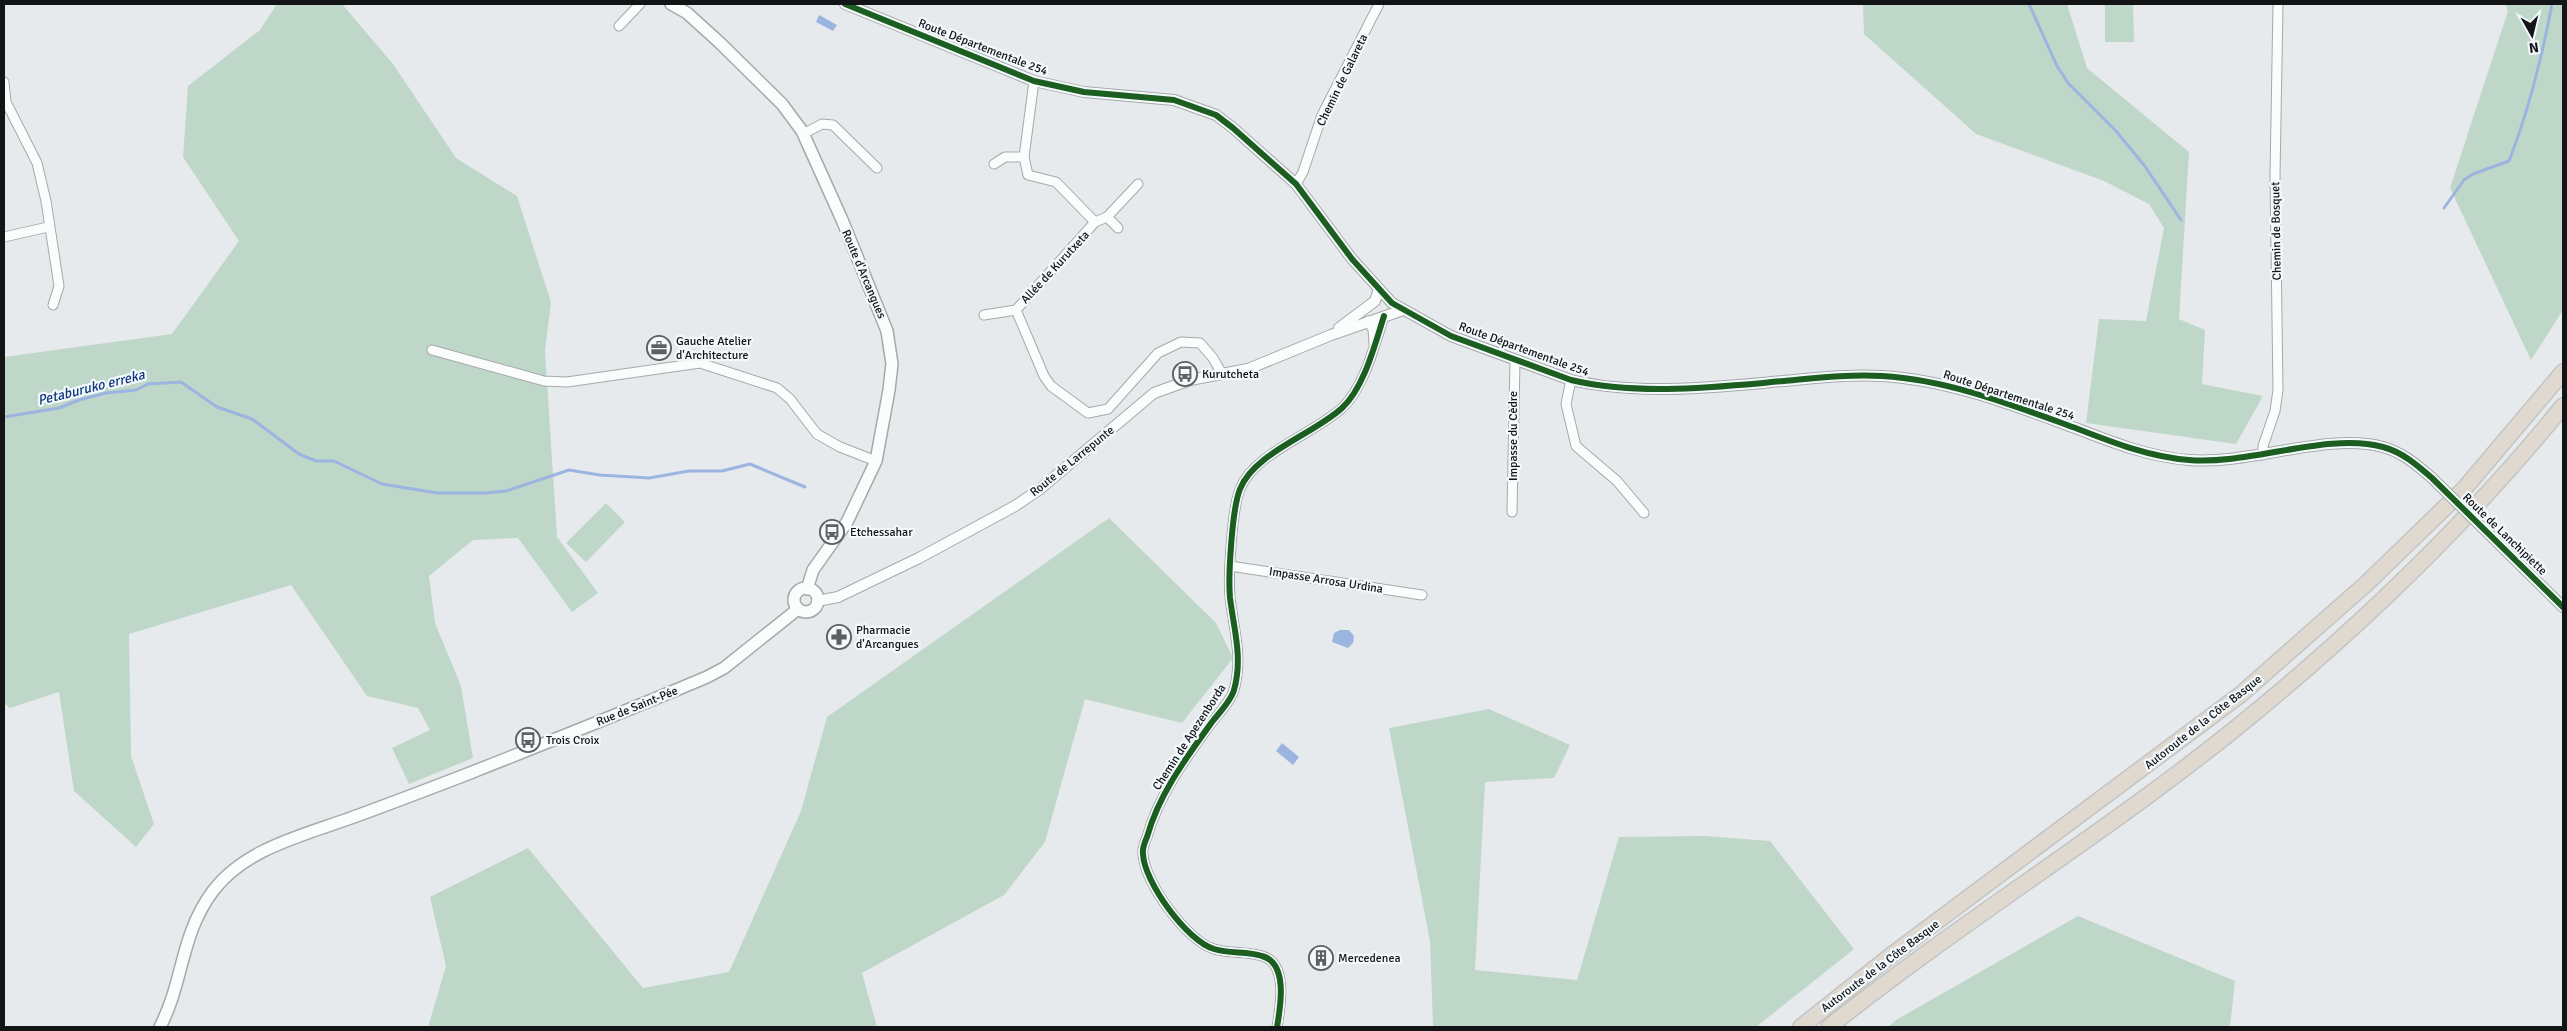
<svg xmlns="http://www.w3.org/2000/svg" width="2567" height="1031" viewBox="0 0 2567 1031" font-family="Signika,sans-serif">
  <style>
    .green { fill: #bfd7c8 }
    .water { fill: #9bb5e0 }
    .lines { fill: none; stroke-linecap: round; stroke-linejoin: round }
    .stream { stroke: #9bb5e0; stroke-width: 3 }
    .minor-casing { stroke: #a6a9aa; stroke-width: 11 }
    .tertiary-casing { stroke: #a6a9aa; stroke-width: 12 }
    .secondary-casing { stroke: #a6a9aa; stroke-width: 14 }
    .motorway-casing { stroke: #c2c4c5; stroke-width: 18 }
    .minor { stroke: #fbfcfc; stroke-width: 9 }
    .tertiary { stroke: #fbfcfc; stroke-width: 10 }
    .secondary { stroke: #fbfcfc; stroke-width: 11 }
    .motorway { stroke: #dfd9cf; stroke-width: 15 }
    .tertiary-bridge-casing { stroke: #a6a9aa; stroke-width: 12; stroke-linecap: butt }
    .tertiary-bridge { stroke: #fbfcfc; stroke-width: 10 }
    .cycleway-casing { stroke: #f2f8fc; stroke-width: 9 }
    .cycleway { stroke: #1b5e20; stroke-width: 6 }
    .labels { text-anchor: middle; stroke-width: 4.5; stroke-linejoin: round; paint-order: stroke }
    .street-label { font-size: 12px; fill: #121415; stroke: #f2f8fc }
    .poi-label { font-size: 12px; fill: #121415; stroke: #f2f8fc; text-anchor: start }
    .water-label { font-size: 14px; font-style: italic; fill: #0f377e; stroke: #f2f8fc }
  </style>
  <rect width="100%" height="100%" fill="#e7eaed"/>
  <!-- green -->
  <g class="green">
    <path d="M 277,4 L 342,4 L 393,64 L 456,158 L 517,196 L 551,302 L 545,351 L 557,537 L 598,593 L 572,612 L 518,538 L 473,540 L 429,576 L 435,623 L 461,686 L 473,758 L 409,784 L 392,748 L 430,730 L 418,708 L 367,696 L 291,585 L 129,634 L 131,756 L 154,824 L 136,847 L 74,791 L 59,692 L 10,708 L 4,703 L 4,357 L 172,334 L 239,241 L 183,157 L 188,86 L 260,30 Z"/>
    <path d="M 1863,4 L 2067,4 L 2087,68 L 2189,152 L 2179,319 L 2205,330 L 2202,384 L 2263,396 L 2236,444 L 2086,423 L 2099,319 L 2146,321 L 2164,228 L 2149,204 L 2104,181 L 1976,134 L 1864,34 Z"/>
    <path d="M 2105,4 L 2133,4 L 2134,42 L 2105,42 Z"/>
    <path d="M 2505,4 L 2563,4 L 2563,310 L 2531,360 L 2450,188 L 2508,11 Z"/>
    <path d="M 606,503 L 625,522 L 586,562 L 566,543 Z"/>
    <path d="M 1109,518 L 1216,623 L 1233,658 L 1182,723 L 1085,699 L 1045,842 L 1004,895 L 862,973 L 877,1027 L 428,1027 L 446,966 L 430,897 L 528,848 L 643,988 L 729,972 L 801,811 L 827,717 Z"/>
    <path d="M 1489,709 L 1570,745 L 1554,778 L 1485,782 L 1475,970 L 1577,980 L 1619,837 L 1704,836 L 1770,841 L 1854,949 L 1756,1027 L 1433,1027 L 1430,941 L 1389,728 Z"/>
    <path d="M 2078,916 L 2235,981 L 2230,1027 L 1888,1027 L 1896,1020 Z"/>
  </g>
  <!-- water -->
  <g class="water">
    <path d="M 819,15 L 837,25 L 833,31 L 816,22 Z"/>
    <path d="M 1340,630 L 1349,630 L 1354,636 L 1353,643 L 1348,648 L 1332,642 L 1334,633 Z"/>
    <path d="M 1282,743 L 1299,757 L 1293,765 L 1276,751 Z"/>
  </g>
  <g class="lines">
    <!-- stream -->
    <g class="stream">
      <path d="M 2029,4 L 2057,66 L 2068,83 L 2116,131 L 2144,165 L 2181,220"/>
      <path d="M 2444,208 L 2464,180 L 2473,174 L 2509,161 C 2529,110 2542,57 2552,4"/>
      <path d="M 4,417 L 59,408 L 79,400 L 106,393 L 136,390 L 148,384 L 181,382 L 217,407 L 252,419 L 299,454 L 316,461 L 334,461 L 382,484 L 437,493 L 485,493 L 506,491 L 569,470 L 600,475 L 649,478 L 689,471 L 722,471 L 750,464 L 805,487"/>
    </g>
    <defs>
      <g id="minor">
        <path d="M 619,26 L 640,4"/>
        <path d="M 1034,81 L 1024,157 L 1028,175 L 1056,182 L 1095,222"/>
        <path d="M 4,82 L 6,102 L 37,163 L 46,201 L 59,286 L 53,305"/>
        <path d="M 803,134 L 822,124 L 833,125 L 877,168"/>
        <path d="M 994,164 L 1005,157 L 1024,157"/>
        <path d="M 1296,184 L 1303,172 L 1322,115 L 1379,4"/>
        <path d="M 1107,217 L 1118,228"/>
        <path d="M 4,237 L 48,227"/>
        <path d="M 1016,310 L 1044,376 L 1051,386 L 1088,413 L 1108,409 L 1158,353 L 1181,342 L 1200,343 L 1213,358 L 1222,374"/>
        <path d="M 984,315 L 1016,310 L 1095,222 L 1107,217 L 1138,184"/>
        <path d="M 1368,321 L 1373,329 L 1374,344"/>
        <path d="M 432,350 L 544,381 L 567,382 L 700,363 L 777,388 L 790,399 L 817,434 L 840,447 L 876,461"/>
        <path d="M 1571,380 L 1566,404 L 1576,446 L 1617,481 L 1644,513"/>
        <path d="M 2263,455 L 2263,446 L 2275,411 L 2278,390 L 2275,176 L 2278,4"/>
        <path d="M 1512,512 L 1515,361"/>
        <path d="M 1230,566 L 1422,595"/>
        <path d="M 1277,1027 C 1280,1009 1289,963 1262,956 C 1247,951 1230,954 1214,949 C 1187,941 1144,882 1143,854 C 1142,848 1145,842 1147,837 C 1159,794 1186,758 1212,722 C 1219,713 1231,701 1234,690 C 1243,658 1234,630 1230,598 C 1228,576 1232,509 1240,489 C 1254,453 1314,434 1342,408 C 1364,388 1375,344 1384,316"/>
      </g>
      <g id="tertiary">
        <path d="M 845,4 L 1034,81 L 1084,92 L 1174,100 L 1216,115 L 1233,128 L 1296,184 L 1352,259 L 1392,303 L 1451,336 L 1571,380 C 1639,396 1715,387 1784,381 C 1816,378 1849,374 1882,376 C 1950,380 2015,406 2078,429 C 2114,443 2150,457 2189,460 C 2250,465 2327,432 2383,447 C 2402,452 2417,465 2432,478"/>
        <path d="M 1339,328 L 1375,301 L 1379,289"/>
        <path d="M 2491,536 L 2563,607"/>
        <path d="M 817,601 L 838,597 L 919,558 L 1015,506 L 1040,489 L 1154,393 L 1190,380 L 1248,369 L 1331,335 L 1403,310"/>
      </g>
      <g id="secondary">
        <path d="M 671,4 L 687,13 L 719,42 L 782,104 L 802,131 L 843,222 L 887,331 L 892,364 L 889,390 L 876,461 L 847,522 L 813,570 L 807,589"/>
        <circle cx="806" cy="600" r="12"/>
        <path d="M 160,1027 C 184,981 180,935 213,891 C 245,849 301,836 348,819 C 387,805 426,790 465,775 C 546,743 627,711 707,677 L 724,668 L 798,609"/>
      </g>
      <g id="motorway">
        <path d="M 1801,1027 L 1889,957 L 2240,695 L 2366,584 L 2464,489 L 2563,372"/>
        <path d="M 1829,1027 C 1968,916 2121,824 2258,710 C 2368,619 2473,517 2563,406"/>
      </g>
    </defs>
    <!-- minor casing -->
    <use href="#minor" class="minor-casing"/>
    <!-- tertiary casing -->
    <use href="#tertiary" class="tertiary-casing"/>
    <!-- secondary casing -->
    <use href="#secondary" class="secondary-casing"/>
    <!-- motorway casing -->
    <use href="#motorway" class="motorway-casing"/>
    <!-- minor -->
    <use href="#minor" class="minor"/>
    <!-- tertiary -->
    <use href="#tertiary" class="tertiary"/>
    <!-- secondary -->
    <use href="#secondary" class="secondary"/>
    <!-- motorway -->
    <use href="#motorway" class="motorway"/>
    <defs>
      <path id="tertiary-bridge" d="M 2432,478 L 2491,536"/>
    </defs>
    <!-- tertiary-bridge casing -->
    <use href="#tertiary-bridge" class="tertiary-bridge-casing"/>
    <!-- tertiary-bridge -->
    <use href="#tertiary-bridge" class="tertiary-bridge"/>
    <defs>
      <g id="cycleway">
        <path d="M 845,4 L 1034,81 L 1084,92 L 1174,100 L 1216,115 L 1233,128 L 1296,184 L 1352,259 L 1392,303 L 1451,336 L 1571,380 C 1639,396 1715,387 1784,381 C 1816,378 1849,374 1882,376 C 1950,380 2015,406 2078,429 C 2114,443 2150,457 2189,460 C 2250,465 2327,432 2383,447 C 2402,452 2417,465 2432,478 L 2563,607"/>
        <path d="M 1277,1027 C 1280,1009 1289,963 1262,956 C 1247,951 1230,954 1214,949 C 1187,941 1144,882 1143,854 C 1142,848 1145,842 1147,837 C 1159,794 1186,758 1212,722 C 1219,713 1231,701 1234,690 C 1243,658 1234,630 1230,598 C 1228,576 1232,509 1240,489 C 1254,453 1314,434 1342,408 C 1364,388 1375,344 1384,316"/>
      </g>
    </defs>
    <!-- cycleway casing -->
    <use href="#cycleway" class="cycleway-casing"/>
    <!-- cycleway -->
    <use href="#cycleway" class="cycleway"/>
  </g>
  <!-- icons -->
  <defs>
    <symbol id="office-ring" viewBox="-11 -11 22 22"><circle r="9.5" fill="#f2f8fc" stroke="#5d5f61" stroke-width="1.5"/><path d="M-6-3h4V-5.5h4V-3h4V5H-6ZM-1-4.5V-3h2v-1.5ZM-6 0V1H6V0Z" fill="#5d5f61"/></symbol>
    <symbol id="bus-ring" viewBox="-11 -11 22 22"><circle r="9.5" fill="#f2f8fc" stroke="#5d5f61" stroke-width="1.5"/><path d="M-5-6H5V4H4V6H2V4H-2V6H-4V4H-5ZM-3.5-4V0h7V-4ZM-3.5 1.2v1.5H-2V1.2ZM2 1.2v1.5H3.5V1.2Z" fill="#5d5f61"/></symbol>
    <symbol id="pharmacy-ring" viewBox="-11 -11 22 22"><circle r="9.5" fill="#f2f8fc" stroke="#5d5f61" stroke-width="1.5"/><path d="M-2-6h4v4h4v4h-4v4h-4v-4h-4v-4h4Z" fill="#5d5f61"/></symbol>
    <symbol id="building-ring" viewBox="-11 -11 22 22"><circle r="9.5" fill="#f2f8fc" stroke="#5d5f61" stroke-width="1.5"/><path d="M-4-6H4V6H1V3H-1V6H-4ZM-2.5-4.3h1.7v1.8h-1.7ZM.8-4.3h1.7v1.8H.8ZM-2.5-1h1.7V.8h-1.7ZM.8-1h1.7V.8H.8Z" fill="#5d5f61"/></symbol>
  </defs>
  <g fill-rule="evenodd">
    <use href="#office-ring" x="645" y="334" width="28" height="28"/>
    <use href="#bus-ring" x="1171" y="360" width="28" height="28"/>
    <use href="#bus-ring" x="818" y="518" width="28" height="28"/>
    <use href="#pharmacy-ring" x="825" y="623" width="28" height="28"/>
    <use href="#bus-ring" x="514" y="726" width="28" height="28"/>
    <use href="#building-ring" x="1307" y="944" width="28" height="28"/>
  </g>
  <g class="labels">
    <!-- street labels -->
    <g class="street-label">
      <text transform="translate(983 47) rotate(21)" y="4">Route Départementale 254</text>
      <text transform="translate(1342 80) rotate(-64)" y="4">Chemin de Galareta</text>
      <text transform="translate(2276 231) rotate(-91)" y="4">Chemin de Bosquet</text>
      <text transform="translate(1055 267) rotate(-47)" y="4">Allée de Kurutxeta</text>
      <text transform="translate(864 274) rotate(67)" y="4">Route d'Arcangues</text>
      <text transform="translate(1524 349) rotate(20)" y="4">Route Départementale 254</text>
      <text transform="translate(2009 395) rotate(18)" y="4">Route Départementale 254</text>
      <text transform="translate(1513 436) rotate(-90)" y="4">Impasse du Cèdre</text>
      <text transform="translate(1072 461) rotate(-39)" y="4">Route de Larrepunte</text>
      <text transform="translate(2505 534) rotate(44)" y="4">Route de Lanchipiette</text>
      <text transform="translate(1326 580) rotate(9)" y="4">Impasse Arrosa Urdina</text>
      <text transform="translate(637 706) rotate(-22)" y="4">Rue de Saint-Pée</text>
      <text transform="translate(2203 722) rotate(-38)" y="4">Autoroute de la Côte Basque</text>
      <text transform="translate(1189 737) rotate(-57)" y="4">Chemin de Apezenborda</text>
      <text transform="translate(1880 966) rotate(-37)" y="4">Autoroute de la Côte Basque</text>
    </g>
    <!-- poi labels -->
    <g class="poi-label">
      <text x="676" y="345">Gauche Atelier<tspan x="676" dy="14">d'Architecture</tspan></text>
      <text x="1202" y="378">Kurutcheta</text>
      <text x="850" y="536">Etchessahar</text>
      <text x="856" y="634">Pharmacie<tspan x="856" dy="14">d'Arcangues</tspan></text>
      <text x="546" y="744">Trois Croix</text>
      <text x="1338" y="962">Mercedenea</text>
    </g>
    <!-- water labels -->
    <g class="water-label">
      <text transform="translate(91 387) rotate(-14)" y="5">Petaburuko erreka</text>
    </g>
  </g>
  <!-- border -->
  <rect width="2567" height="1031" fill="none" stroke="#121415" stroke-width="10"/>
  <!-- north arrow -->
  <g transform="translate(2532 35) rotate(172)" stroke="#f2f8fc" stroke-width="4" paint-order="stroke">
  <path d="M0-4L9 19L0 12L-9 19Z" fill="#121415"/>
  <text y="-8" font-size="14" font-weight="bold" text-anchor="middle" fill="#121415">N</text>
  </g>
</svg>
